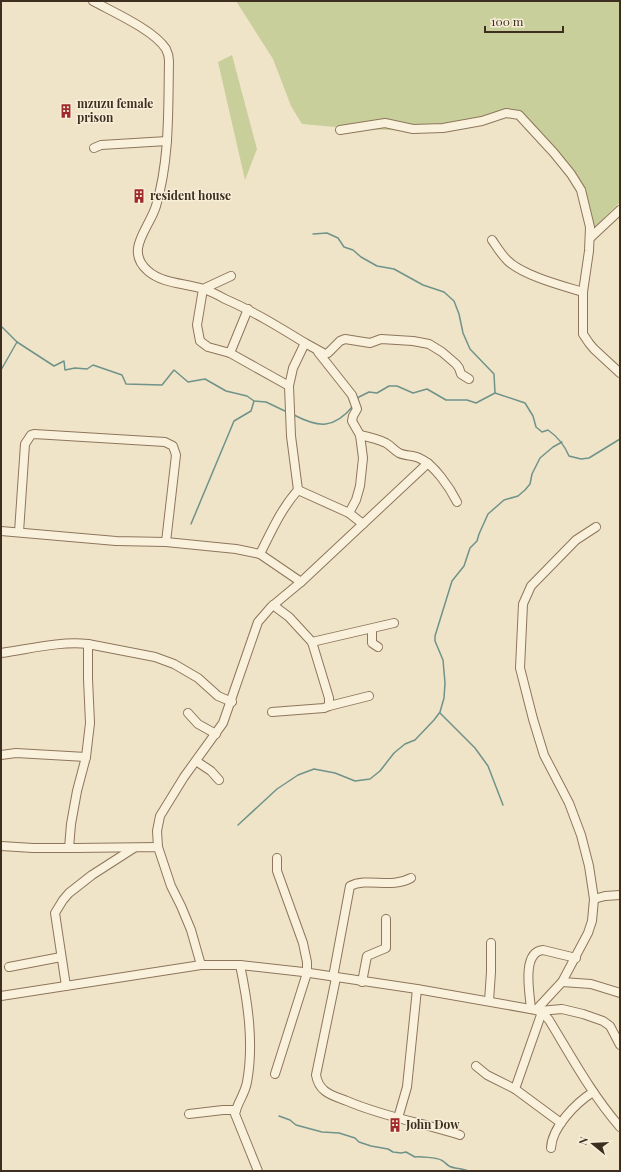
<svg xmlns="http://www.w3.org/2000/svg" width="621" height="1172" viewBox="0 0 621 1172" font-family="'Playfair Display',serif">
  <style>
    .green { fill: #c9cf9b }
    .lines { fill: none; stroke-linecap: round; stroke-linejoin: round }
    .stream { stroke: #6f938a; stroke-width: 1.5 }
    .minor-casing { stroke: #8d765c; stroke-width: 10 }
    .minor { stroke: #faf1dc; stroke-width: 8 }
    .labels { text-anchor: middle; stroke-width: 3; stroke-linejoin: round; paint-order: stroke }
    .poi-label { font-size: 12px; font-weight: bold; fill: #3d2e20; stroke: #f7eed8; text-anchor: start }
  </style>
  <rect width="100%" height="100%" fill="#f0e4c8"/>
  <!-- green -->
  <g class="green">
    <path d="M 236,1 L 620,1 L 620,202 L 594,228 L 583,188 L 534,128 L 514,109 L 483,119 L 418,131 L 357,129 L 302,124 L 291,106 L 273,59 Z"/>
    <path d="M 232,55 L 257,149 L 245,180 L 218,62 Z"/>
  </g>
  <g class="lines">
    <!-- stream -->
    <g class="stream">
      <path d="M 313,234 L 327,233 L 338,238 L 344,247 L 353,250 L 361,257 L 377,266 L 394,269 L 423,285 L 444,292 L 454,301 L 459,314 L 463,333 L 470,349 L 494,374 L 495,393 L 525,403 L 533,416 L 536,427 L 542,432 L 548,430 C 558,437 564,444 569,456 L 581,459 L 589,458 L 620,439"/>
      <path d="M 1,326 L 17,342 L 54,366 L 64,361 L 65,370 L 75,368 L 87,369 L 93,365 L 122,375 L 126,384 L 162,385 L 174,370 L 188,382 L 205,379 L 226,391 L 247,396 L 254,401 L 266,402 L 287,412"/>
      <path d="M 1,370 L 17,342"/>
      <path d="M 357,399 L 359,397 L 369,392 L 377,393 L 389,386 L 397,386 L 413,393 L 427,389 L 446,400 L 467,400 L 476,403 L 495,393"/>
      <path d="M 294,415 C 319,428 334,429 353,406"/>
      <path d="M 191,524 L 234,421 L 251,411 L 254,401"/>
      <path d="M 440,713 L 475,748 L 488,766 L 503,805"/>
      <path d="M 238,825 L 277,789 L 298,775 L 314,769 L 335,773 L 355,781 L 370,779 L 380,771 L 394,753 L 405,744 L 415,740 L 434,720 L 440,712 L 444,698 L 445,683 L 443,660 L 435,641 L 435,636 L 452,581 L 464,566 L 470,548 L 477,541 L 479,534 L 488,514 L 504,500 L 518,496 L 525,490 L 530,484 L 532,474 L 540,458 L 553,447 L 562,442"/>
      <path d="M 279,1116 L 290,1120 L 296,1125 L 322,1132 L 339,1133 L 355,1138 L 359,1142 L 371,1146 L 388,1149 L 393,1152 L 401,1153 L 406,1152 L 415,1157 C 418,1156 438,1158 441,1160 C 444,1161 446,1164 449,1166 C 454,1169 462,1168 468,1171"/>
    </g>
    <defs>
      <g id="minor">
        <path d="M 93,1 C 113,12 154,30 166,49 C 168,53 169,57 169,61 C 168,109 170,159 156,206 C 149,229 124,250 148,271 C 163,284 185,283 203,289 C 210,291 218,295 225,299 C 253,311 279,327 305,343 L 293,368 L 289,386 L 230,353 L 208,347 L 200,341 L 197,325 L 203,289 L 231,276"/>
        <path d="M 340,130 L 385,123 L 413,129 L 443,128 L 482,121 L 506,113 L 519,115 L 554,153 L 571,174 L 581,190 L 590,227 L 589,251 L 583,292 L 583,334 L 589,343 L 594,349 L 620,373"/>
        <path d="M 94,148 L 101,145 L 167,141"/>
        <path d="M 590,238 L 620,210"/>
        <path d="M 492,240 C 497,247 501,254 507,260 C 521,275 563,286 583,292"/>
        <path d="M 305,343 L 325,354 L 328,353 L 340,341 L 345,339 L 370,343 L 381,339 L 413,341 L 429,344 L 442,352 L 456,364 L 459,368 L 461,374 L 469,379"/>
        <path d="M 318,352 L 352,395 L 357,409 L 353,416 L 352,421 L 360,435 L 363,458 L 360,486 L 356,500 L 349,513"/>
        <path d="M 230,353 L 248,309"/>
        <path d="M 289,386 L 291,436 L 298,490"/>
        <path d="M 360,435 C 369,437 378,439 386,443 C 391,446 394,450 399,453 C 405,456 413,455 419,458 C 434,464 450,488 457,502"/>
        <path d="M 1,531 L 116,541 L 166,542 L 236,549 L 260,554 L 301,582 L 428,463"/>
        <path d="M 19,532 L 25,444 L 31,435 L 34,434 L 165,442 L 173,446 L 176,455 L 166,542"/>
        <path d="M 260,554 C 271,532 281,509 298,490 L 349,513 L 363,524"/>
        <path d="M 273,605 L 289,617 L 312,642 L 329,698 L 329,706"/>
        <path d="M 372,629 L 372,643 L 378,647"/>
        <path d="M 312,642 L 394,623"/>
        <path d="M 1,653 C 30,649 59,641 88,644"/>
        <path d="M 272,712 L 324,708 L 329,706 L 369,696"/>
        <path d="M 188,713 L 198,724 L 216,734"/>
        <path d="M 1,755 L 16,753 L 86,757"/>
        <path d="M 196,761 L 211,771 L 219,780"/>
        <path d="M 1,846 L 33,848 L 75,848 L 158,847 L 171,886 L 181,906 L 191,930 L 201,965"/>
        <path d="M 158,847 L 157,831 L 160,816 L 184,777 L 223,723 L 258,622 L 271,607 L 301,582"/>
        <path d="M 69,848 L 71,824 L 77,791 L 86,757 L 90,723 L 88,679 L 88,644 L 155,657 L 174,664 L 198,678 L 218,696 L 232,702"/>
        <path d="M 594,899 L 605,896 L 620,895"/>
        <path d="M 240,965 C 248,1003 254,1044 247,1082 C 245,1094 237,1103 235,1114 L 258,1171"/>
        <path d="M 9,967 L 61,957"/>
        <path d="M 333,977 L 350,886 C 368,877 391,889 411,878"/>
        <path d="M 336,978 L 316,1075 C 317,1081 320,1087 325,1091 C 331,1096 340,1098 347,1101 C 384,1117 423,1123 460,1135"/>
        <path d="M 362,982 L 367,956 L 386,948 L 386,919"/>
        <path d="M 562,982 L 588,933 L 592,921 L 594,899 L 589,866 L 581,835 L 569,803 L 544,755 L 533,719 L 520,668 L 523,604 L 531,586 L 576,540 L 596,527"/>
        <path d="M 66,986 L 55,913 L 63,900 L 69,893 L 92,875 L 134,848"/>
        <path d="M 1,996 L 201,965 L 240,965 L 303,972 L 417,989 L 536,1010 L 542,1012 L 549,1020 C 571,1056 592,1095 620,1127"/>
        <path d="M 489,1001 L 491,972 L 491,943"/>
        <path d="M 531,1009 C 530,995 521,952 543,950 L 576,958"/>
        <path d="M 536,1010 L 562,982 L 591,984 L 620,993"/>
        <path d="M 539,1011 L 562,1009 L 583,1014 L 603,1021 L 610,1026 L 620,1045"/>
        <path d="M 542,1012 L 515,1089 L 561,1123"/>
        <path d="M 476,1066 L 487,1075 L 515,1089"/>
        <path d="M 275,1074 L 307,973 L 307,962 L 303,943 L 277,871 L 277,858"/>
        <path d="M 189,1114 L 223,1110 L 236,1110"/>
        <path d="M 398,1118 L 407,1087 L 417,989"/>
        <path d="M 551,1148 C 552,1127 576,1103 593,1092"/>
      </g>
    </defs>
    <!-- minor casing -->
    <use href="#minor" class="minor-casing"/>
    <!-- minor -->
    <use href="#minor" class="minor"/>
  </g>
  <!-- icons -->
  <defs>
    <symbol id="building-bare" viewBox="-9 -9 18 18"><path d="M-4-6H4V6H1V3H-1V6H-4ZM-2.5-4.3h1.7v1.8h-1.7ZM.8-4.3h1.7v1.8H.8ZM-2.5-1h1.7V.8h-1.7ZM.8-1h1.7V.8H.8Z" fill="#9e2a2b" stroke="#f7eed8" stroke-width="2.5" paint-order="stroke"/></symbol>
  </defs>
  <g fill-rule="evenodd">
    <use href="#building-bare" x="56" y="101" width="20" height="20"/>
    <use href="#building-bare" x="129" y="186" width="20" height="20"/>
    <use href="#building-bare" x="385" y="1115" width="20" height="20"/>
  </g>
  <g class="labels">
    <!-- poi labels -->
    <g class="poi-label">
      <text x="77" y="108">mzuzu female<tspan x="77" dy="14">prison</tspan></text>
      <text x="150" y="200">resident house</text>
      <text x="406" y="1129">John Dow</text>
    </g>
  </g>
  <!-- border -->
  <rect width="621" height="1172" fill="none" stroke="#3d2e20" stroke-width="4"/>
  <!-- north arrow -->
  <g transform="translate(593 1144) rotate(288)" stroke="#f7eed8" stroke-width="3" paint-order="stroke">
  <path d="M0-3L7 15L0 10L-7 15Z" fill="#3d2e20"/>
  <text y="-6" font-size="11" font-weight="bold" text-anchor="middle" fill="#3d2e20">N</text>
  </g>
  <!-- scale -->
  <path d="M485 26v6h78v-6" fill="none" stroke="#3d2e20" stroke-width="2"/>
  <text x="491" y="26" font-size="12" fill="#3d2e20" stroke="#f7eed8" stroke-width="3" paint-order="stroke">100 m</text>
</svg>
